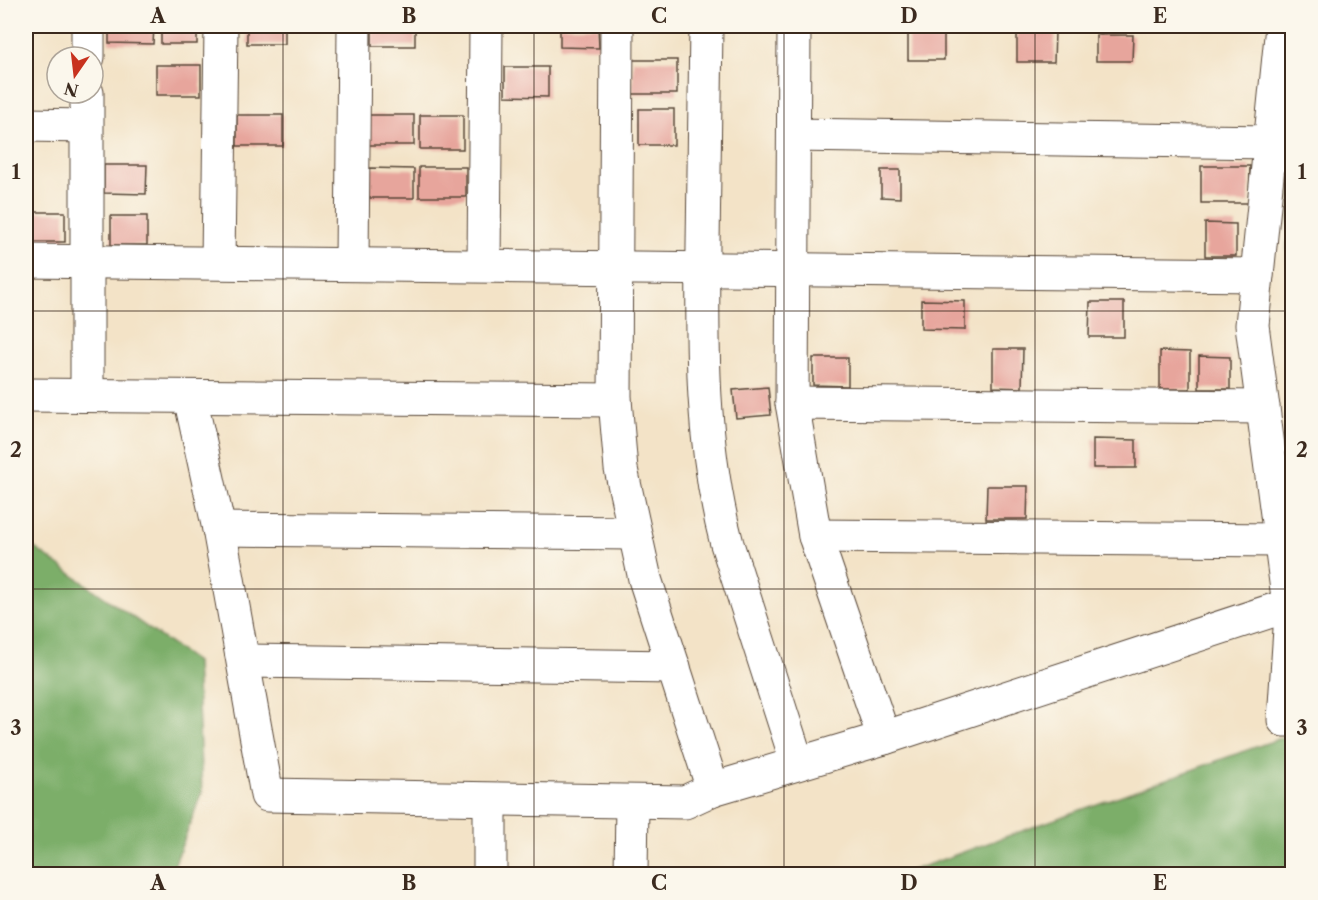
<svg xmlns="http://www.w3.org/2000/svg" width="1318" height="900" viewBox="0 0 1318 900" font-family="'Libre Caslon Text',serif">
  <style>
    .forest { fill: #7cae69; stroke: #5c6c44; stroke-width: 1.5 }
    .building { fill: #e7a59c }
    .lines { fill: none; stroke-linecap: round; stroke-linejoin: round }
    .minor-casing { stroke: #574637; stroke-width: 35 }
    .minor { stroke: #fff; stroke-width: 33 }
    .grid { fill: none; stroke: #3b2a1e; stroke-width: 1.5; stroke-opacity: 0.55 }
    .neatline { fill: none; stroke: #3b2a1e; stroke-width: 2 }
    .grid-label { font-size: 20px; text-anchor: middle; font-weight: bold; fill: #3b2a1e }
  </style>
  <rect width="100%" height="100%" fill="#fbf7ec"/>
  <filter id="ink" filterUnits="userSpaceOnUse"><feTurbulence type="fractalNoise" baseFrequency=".0167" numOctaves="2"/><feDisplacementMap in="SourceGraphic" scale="12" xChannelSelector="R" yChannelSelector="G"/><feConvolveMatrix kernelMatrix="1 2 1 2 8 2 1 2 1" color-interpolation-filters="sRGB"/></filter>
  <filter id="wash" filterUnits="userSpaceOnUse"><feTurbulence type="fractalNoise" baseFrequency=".008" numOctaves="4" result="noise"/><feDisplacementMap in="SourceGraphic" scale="24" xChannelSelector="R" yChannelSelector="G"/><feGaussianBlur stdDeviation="1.35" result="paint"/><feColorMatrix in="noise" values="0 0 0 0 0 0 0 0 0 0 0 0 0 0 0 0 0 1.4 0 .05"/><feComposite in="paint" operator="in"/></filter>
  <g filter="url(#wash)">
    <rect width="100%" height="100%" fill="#f3e3c7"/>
    <!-- forest -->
    <g class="forest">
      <path d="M 1292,180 L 1292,370 L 1287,245 Z"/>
      <path d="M 26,542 L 196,662 L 202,792 L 171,874 L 26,874 Z"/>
      <path d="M 1292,734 L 1292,874 L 902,874 Z"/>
    </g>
    <g id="blocks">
      <!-- building -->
      <g class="building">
        <path d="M 109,26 L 154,26 L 153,44 L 109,43 Z"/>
        <rect x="161" y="26" width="36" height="18"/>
        <rect x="247" y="26" width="38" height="18"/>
        <rect x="372" y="26" width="43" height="20"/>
        <path d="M 560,26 L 598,26 L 599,48 L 560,47 Z"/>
        <rect x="908" y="31" width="36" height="29"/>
        <path d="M 1017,32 L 1055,32 L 1054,62 L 1017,62 Z"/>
        <path d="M 1096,35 L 1133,35 L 1132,61 L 1096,61 Z"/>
        <rect x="633" y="60" width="44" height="34"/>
        <rect x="156" y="65" width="45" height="30"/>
        <path d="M 505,67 L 548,67 L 548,97 L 505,96 Z"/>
        <rect x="639" y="109" width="35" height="36"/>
        <rect x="237" y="115" width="46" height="31"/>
        <rect x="369" y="115" width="45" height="30"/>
        <rect x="420" y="115" width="43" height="34"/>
        <path d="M 104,165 L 147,165 L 146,194 L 104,193 Z"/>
        <path d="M 1201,166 L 1250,166 L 1249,203 L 1201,203 Z"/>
        <rect x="419" y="167" width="47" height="30"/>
        <path d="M 369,168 L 414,169 L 414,198 L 369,198 Z"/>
        <path d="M 881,170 L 900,170 L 900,198 L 881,197 Z"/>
        <rect x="26" y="212" width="39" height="30"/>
        <rect x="111" y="216" width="36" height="29"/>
        <path d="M 1205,223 L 1236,224 L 1236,256 L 1205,256 Z"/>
        <path d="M 921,300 L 965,301 L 965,330 L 921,329 Z"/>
        <path d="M 1090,302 L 1124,302 L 1124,337 L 1089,337 Z"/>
        <path d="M 993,349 L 1023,349 L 1022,388 L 993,387 Z"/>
        <path d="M 1160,351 L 1190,352 L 1190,389 L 1160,389 Z"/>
        <path d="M 1199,356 L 1230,357 L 1230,389 L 1199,389 Z"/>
        <path d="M 813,358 L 848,358 L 848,386 L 813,385 Z"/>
        <path d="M 768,387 L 771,415 L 736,418 L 733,390 Z"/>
        <path d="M 1093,439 L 1136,440 L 1136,468 L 1093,468 Z"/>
        <path d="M 987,486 L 1028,486 L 1027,519 L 986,519 Z"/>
      </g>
    </g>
  </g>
  <g filter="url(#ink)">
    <use href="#blocks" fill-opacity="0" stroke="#574637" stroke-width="1.5"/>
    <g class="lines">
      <defs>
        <g id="minor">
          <path d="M 617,26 L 615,400 L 621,469 L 645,579 L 713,789"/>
          <path d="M 706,26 C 705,99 704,172 703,245 C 702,345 701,446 727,544 L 797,762"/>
          <path d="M 794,26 L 792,403 L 815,536 L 884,738"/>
          <path d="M 1282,26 L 1252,325 L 1289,605 L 1290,629 L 1284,720 L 1292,720"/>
          <path d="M 88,57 L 88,26"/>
          <path d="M 26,125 L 86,126"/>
          <path d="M 794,135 L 1270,142"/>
          <path d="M 26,261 L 1257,275"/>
          <path d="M 218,262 L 221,26"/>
          <path d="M 352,263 L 354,26"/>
          <path d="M 484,265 L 486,26"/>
          <path d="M 26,395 L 615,400"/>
          <path d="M 87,395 L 87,93"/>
          <path d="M 190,397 L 219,529 L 267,795 L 685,802 L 713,789 L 884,738 L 1289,605"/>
          <path d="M 792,403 L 1263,407"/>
          <path d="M 219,529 L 634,533"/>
          <path d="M 815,536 L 1281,540"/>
          <path d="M 244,661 L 674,667"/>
          <path d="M 490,874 L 490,800"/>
          <path d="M 631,874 L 632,803"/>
        </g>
      </defs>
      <!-- minor casing -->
      <use href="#minor" class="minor-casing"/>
      <!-- minor -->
      <use href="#minor" class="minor"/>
    </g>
  </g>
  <!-- grid -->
  <path class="grid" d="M 283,26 L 283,874M 534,26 L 534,874M 784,26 L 784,874M 1035,26 L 1035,874M 26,311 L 1292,311M 26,589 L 1292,589"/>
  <!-- margin -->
  <rect width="1318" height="900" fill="none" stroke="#fbf7ec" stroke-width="66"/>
  <!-- north arrow -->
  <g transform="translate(75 75) rotate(194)"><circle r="28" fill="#fbf7ec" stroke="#aea59a" stroke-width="1.5"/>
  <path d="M0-4.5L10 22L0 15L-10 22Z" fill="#c8321e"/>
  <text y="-9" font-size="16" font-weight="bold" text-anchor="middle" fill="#3b2a1e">N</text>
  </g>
  <rect x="33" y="33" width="1252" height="834" class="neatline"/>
  <g class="grid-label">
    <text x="158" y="23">A</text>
    <text x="409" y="23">B</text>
    <text x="659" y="23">C</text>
    <text x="909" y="23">D</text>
    <text x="1160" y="23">E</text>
    <text x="16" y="179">1</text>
    <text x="1302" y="179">1</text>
    <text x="16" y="457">2</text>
    <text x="1302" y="457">2</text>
    <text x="16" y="735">3</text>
    <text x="1302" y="735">3</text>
    <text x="158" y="890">A</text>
    <text x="409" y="890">B</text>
    <text x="659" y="890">C</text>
    <text x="909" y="890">D</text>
    <text x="1160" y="890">E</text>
  </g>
</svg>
